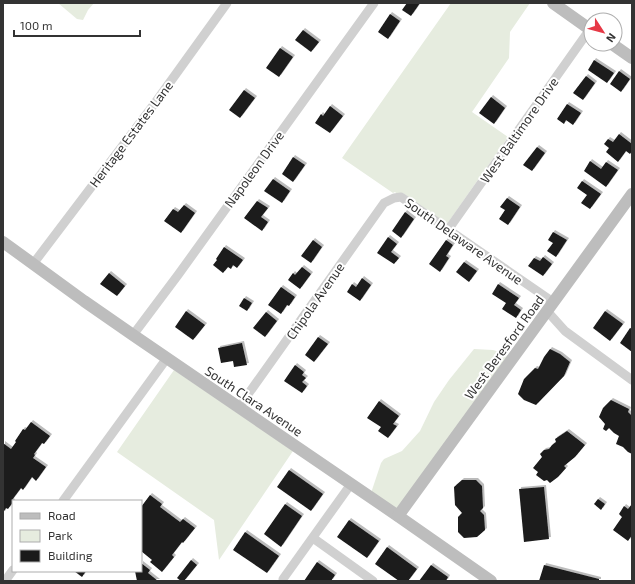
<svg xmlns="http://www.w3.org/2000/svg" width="635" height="584" viewBox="0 0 635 584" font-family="'Exo 2',sans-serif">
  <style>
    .green { fill: #e6ecdf }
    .building { fill: #1a1a1a; filter: url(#shadow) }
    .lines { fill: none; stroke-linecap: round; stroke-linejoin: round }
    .street { stroke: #d0d0d0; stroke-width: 9 }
    .secondary { stroke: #bdbdbd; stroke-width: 12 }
    .labels { text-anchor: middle; stroke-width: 4; stroke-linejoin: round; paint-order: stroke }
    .street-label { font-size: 13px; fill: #333; stroke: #fff }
  </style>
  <defs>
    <filter id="shadow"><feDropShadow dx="2" dy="-2" stdDeviation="0" flood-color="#0004"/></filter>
  </defs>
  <rect width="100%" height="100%" fill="#fff"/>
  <!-- green -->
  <g class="green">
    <path d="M 58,3 L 94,3 L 88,10 L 83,20 L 77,19 Z"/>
    <path d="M 451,3 L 530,3 L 510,32 L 509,58 L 472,112 L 508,137 L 447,224 L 403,193 L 396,193 L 395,192 L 393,193 L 342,158 Z"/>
    <path d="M 474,349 L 493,350 L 509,355 L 397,510 L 371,493 L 381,463 L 384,459 L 402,451 L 420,431 L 434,402 L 449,380 Z"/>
    <path d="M 174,370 L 293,451 L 219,560 L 214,520 L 117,452 Z"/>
  </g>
  <!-- building -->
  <g class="building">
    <path d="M 407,3 L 420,3 L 411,16 L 402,10 Z"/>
    <path d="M 390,14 L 400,21 L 388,39 L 378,32 Z"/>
    <path d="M 303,30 L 319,42 L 311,52 L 295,40 Z"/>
    <path d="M 280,48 L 293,57 L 279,77 L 266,68 Z"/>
    <path d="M 594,60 L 614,73 L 607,83 L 588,70 Z"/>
    <path d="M 619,71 L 630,79 L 621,92 L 610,84 Z"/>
    <path d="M 586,76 L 595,83 L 583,100 L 573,93 Z"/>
    <path d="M 244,90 L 255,98 L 240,118 L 229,110 Z"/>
    <path d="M 491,97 L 505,108 L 494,124 L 479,113 Z"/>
    <path d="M 567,104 L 581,113 L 573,125 L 566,120 L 564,124 L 557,119 Z"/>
    <path d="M 330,106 L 343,116 L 330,133 L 315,123 L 321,114 L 323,116 Z"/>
    <path d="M 619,134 L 632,144 L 632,151 L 630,154 L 626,151 L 618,162 L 606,152 L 609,148 L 604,144 L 608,139 L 613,142 Z"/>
    <path d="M 537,147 L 545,153 L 532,171 L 523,165 Z"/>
    <path d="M 293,157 L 305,165 L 293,182 L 282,174 Z"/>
    <path d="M 590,161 L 601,169 L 606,162 L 618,170 L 606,187 L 584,171 Z"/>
    <path d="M 273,179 L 290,191 L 282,203 L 264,191 Z"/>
    <path d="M 582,181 L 601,194 L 590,209 L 581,203 L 587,195 L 577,188 Z"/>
    <path d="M 507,198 L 520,207 L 508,225 L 499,219 L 505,210 L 500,207 Z"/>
    <path d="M 257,201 L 268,208 L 261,217 L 268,222 L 262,231 L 244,218 Z"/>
    <path d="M 184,205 L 195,213 L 181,233 L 164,221 L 173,209 L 178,212 Z"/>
    <path d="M 405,212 L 414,219 L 401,238 L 392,231 Z"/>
    <path d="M 553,232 L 567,240 L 556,257 L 547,251 L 553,243 L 548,240 Z"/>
    <path d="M 388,237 L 397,244 L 391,252 L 399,258 L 394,264 L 377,253 Z"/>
    <path d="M 313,240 L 322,247 L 311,263 L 301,256 Z"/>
    <path d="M 446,240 L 453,245 L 446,256 L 449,258 L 440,272 L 429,264 Z"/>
    <path d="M 224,247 L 243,260 L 237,268 L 233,265 L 231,269 L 228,267 L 223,273 L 213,265 L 217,260 L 216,259 Z"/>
    <path d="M 543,257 L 552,264 L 543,276 L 528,266 L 534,258 L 540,261 Z"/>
    <path d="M 464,262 L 477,271 L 469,282 L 456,272 Z"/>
    <path d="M 302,267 L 311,274 L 300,289 L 288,280 L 293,273 L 295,275 Z"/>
    <path d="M 109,273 L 125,286 L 117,296 L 100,284 Z"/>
    <path d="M 362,278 L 371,285 L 360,301 L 347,292 L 352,284 L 356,287 Z"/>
    <path d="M 498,284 L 519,298 L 514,305 L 521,310 L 516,318 L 502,309 L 506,303 L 492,294 Z"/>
    <path d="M 281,287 L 295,297 L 289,306 L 287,305 L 281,314 L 268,305 Z"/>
    <path d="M 244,298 L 252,303 L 247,311 L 239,306 Z"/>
    <path d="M 186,311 L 205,325 L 193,340 L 175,327 Z"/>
    <path d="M 605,311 L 623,324 L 610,341 L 593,328 Z"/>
    <path d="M 266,312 L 277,321 L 265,337 L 253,328 Z"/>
    <path d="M 630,328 L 632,329 L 632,352 L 620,343 Z"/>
    <path d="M 318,337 L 328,344 L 314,362 L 305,355 Z"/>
    <path d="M 242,343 L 247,365 L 234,367 L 233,361 L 221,363 L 218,348 Z"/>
    <path d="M 550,349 L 560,354 L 570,362 L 564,376 L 536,405 L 524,400 L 518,394 L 524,379 L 535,368 L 538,369 L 544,357 Z"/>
    <path d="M 295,365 L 304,372 L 302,375 L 306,378 L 302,382 L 307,386 L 302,393 L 284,381 Z"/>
    <path d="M 611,400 L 629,409 L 628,412 L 632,416 L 632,454 L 628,452 L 623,447 L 616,444 L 619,436 L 614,433 L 609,428 L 606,431 L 603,429 L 605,424 L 599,417 L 603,408 Z"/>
    <path d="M 379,401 L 399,416 L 393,424 L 397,426 L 388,438 L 378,431 L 381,427 L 367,418 Z"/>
    <path d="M 31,422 L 50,436 L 44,444 L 42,443 L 34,454 L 35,455 L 33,458 L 46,467 L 36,481 L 32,477 L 23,490 L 21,488 L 12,500 L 13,502 L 8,509 L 6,508 L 3,513 L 3,443 L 11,449 L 16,442 L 15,441 L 23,429 L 25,430 Z"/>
    <path d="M 567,431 L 585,445 L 575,457 L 564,466 L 566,468 L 558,477 L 550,483 L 547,480 L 544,481 L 536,475 L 538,472 L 533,468 L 542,457 L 540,454 L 544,450 L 549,449 L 552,445 L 556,442 L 555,439 Z"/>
    <path d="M 289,470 L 323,494 L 311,511 L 277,487 Z"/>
    <path d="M 462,480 L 476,480 L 482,486 L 483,508 L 480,511 L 484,515 L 485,530 L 477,537 L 464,538 L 458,532 L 458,517 L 462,513 L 455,505 L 454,487 Z"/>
    <path d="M 544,487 L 549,539 L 524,542 L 519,489 Z"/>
    <path d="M 150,495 L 162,504 L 160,507 L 180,522 L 183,519 L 195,528 L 183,543 L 182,542 L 172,555 L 174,557 L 162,572 L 150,562 L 152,560 L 141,551 L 141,507 Z"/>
    <path d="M 598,499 L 605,504 L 601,510 L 594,504 Z"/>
    <path d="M 285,504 L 302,516 L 281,547 L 264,534 Z"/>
    <path d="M 632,504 L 632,535 L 628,541 L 613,530 L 622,517 L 619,514 L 624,506 L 628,509 Z"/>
    <path d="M 349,520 L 379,541 L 367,558 L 337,537 Z"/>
    <path d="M 245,532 L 279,556 L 267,573 L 233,550 Z"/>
    <path d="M 387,547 L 417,569 L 408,581 L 399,581 L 375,564 Z"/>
    <path d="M 191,560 L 197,565 L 184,581 L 181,581 L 177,578 Z"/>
    <path d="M 317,562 L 335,575 L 331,581 L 304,581 Z"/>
    <path d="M 141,563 L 150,570 L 148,573 L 158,581 L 137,581 L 135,571 L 141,571 Z"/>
    <path d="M 431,565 L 448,577 L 446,581 L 419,581 Z"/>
    <path d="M 544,565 L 599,579 L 599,581 L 539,581 Z"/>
    <path d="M 74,571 L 86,571 L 82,577 Z"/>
  </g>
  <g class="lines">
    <!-- street -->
    <g class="street">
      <path d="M 448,230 L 590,29"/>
      <path d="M 33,264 L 155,103 L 227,3"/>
      <path d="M 547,311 L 565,331 L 632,380"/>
      <path d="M 133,335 L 178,275 L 374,3"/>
      <path d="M 239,407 L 384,203 L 394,198 L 401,197 L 553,302"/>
      <path d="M 63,501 L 167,358"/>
      <path d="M 313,538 L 373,581"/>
      <path d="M 283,579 L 351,484"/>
      <path d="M 5,581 L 13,570"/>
    </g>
    <!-- secondary -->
    <g class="secondary">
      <path d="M 553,3 L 591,30"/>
      <path d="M 612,44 L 632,58"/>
      <path d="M 3,242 L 84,301 L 133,335 L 398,516 L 491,581"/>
      <path d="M 398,516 L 632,194"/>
    </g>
  </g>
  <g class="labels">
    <!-- street labels -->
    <g class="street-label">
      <text transform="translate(519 130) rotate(-55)" y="5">West Baltimore Drive</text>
      <text transform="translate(131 134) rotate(-53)" y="5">Heritage Estates Lane</text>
      <text transform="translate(254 169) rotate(-54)" y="5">Napoleon Drive</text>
      <text transform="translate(464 241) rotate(35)" y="5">South Delaware Avenue</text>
      <text transform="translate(315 301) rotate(-55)" y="5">Chipola Avenue</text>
      <text transform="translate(504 347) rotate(-54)" y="5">West Beresford Road</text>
      <text transform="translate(254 401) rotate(34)" y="5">South Clara Avenue</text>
    </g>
  </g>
  <!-- border -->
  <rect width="635" height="584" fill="none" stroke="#333333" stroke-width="8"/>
  <!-- legend -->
  <rect x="12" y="500" width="130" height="72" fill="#ffffff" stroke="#adadad"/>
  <rect x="20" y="513" width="20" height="6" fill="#bdbdbd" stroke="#adadad"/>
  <text x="48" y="520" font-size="12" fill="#333333">Road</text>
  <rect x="20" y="530" width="20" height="12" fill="#e6ecdf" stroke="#adadad"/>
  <text x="48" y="540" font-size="12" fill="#333333">Park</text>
  <rect x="20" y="550" width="20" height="12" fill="#1a1a1a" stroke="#adadad"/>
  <text x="48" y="560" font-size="12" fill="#333333">Building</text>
  <!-- north arrow -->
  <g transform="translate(603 32) rotate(126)"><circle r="19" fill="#ffffff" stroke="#adadad"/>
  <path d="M0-3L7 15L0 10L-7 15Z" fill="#e63946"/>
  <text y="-6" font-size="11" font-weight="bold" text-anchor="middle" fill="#333333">N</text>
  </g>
  <!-- scale -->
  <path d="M14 30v6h126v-6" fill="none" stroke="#333333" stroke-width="2"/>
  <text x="20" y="30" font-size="12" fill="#333333" stroke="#ffffff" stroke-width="3" paint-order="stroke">100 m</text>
</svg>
